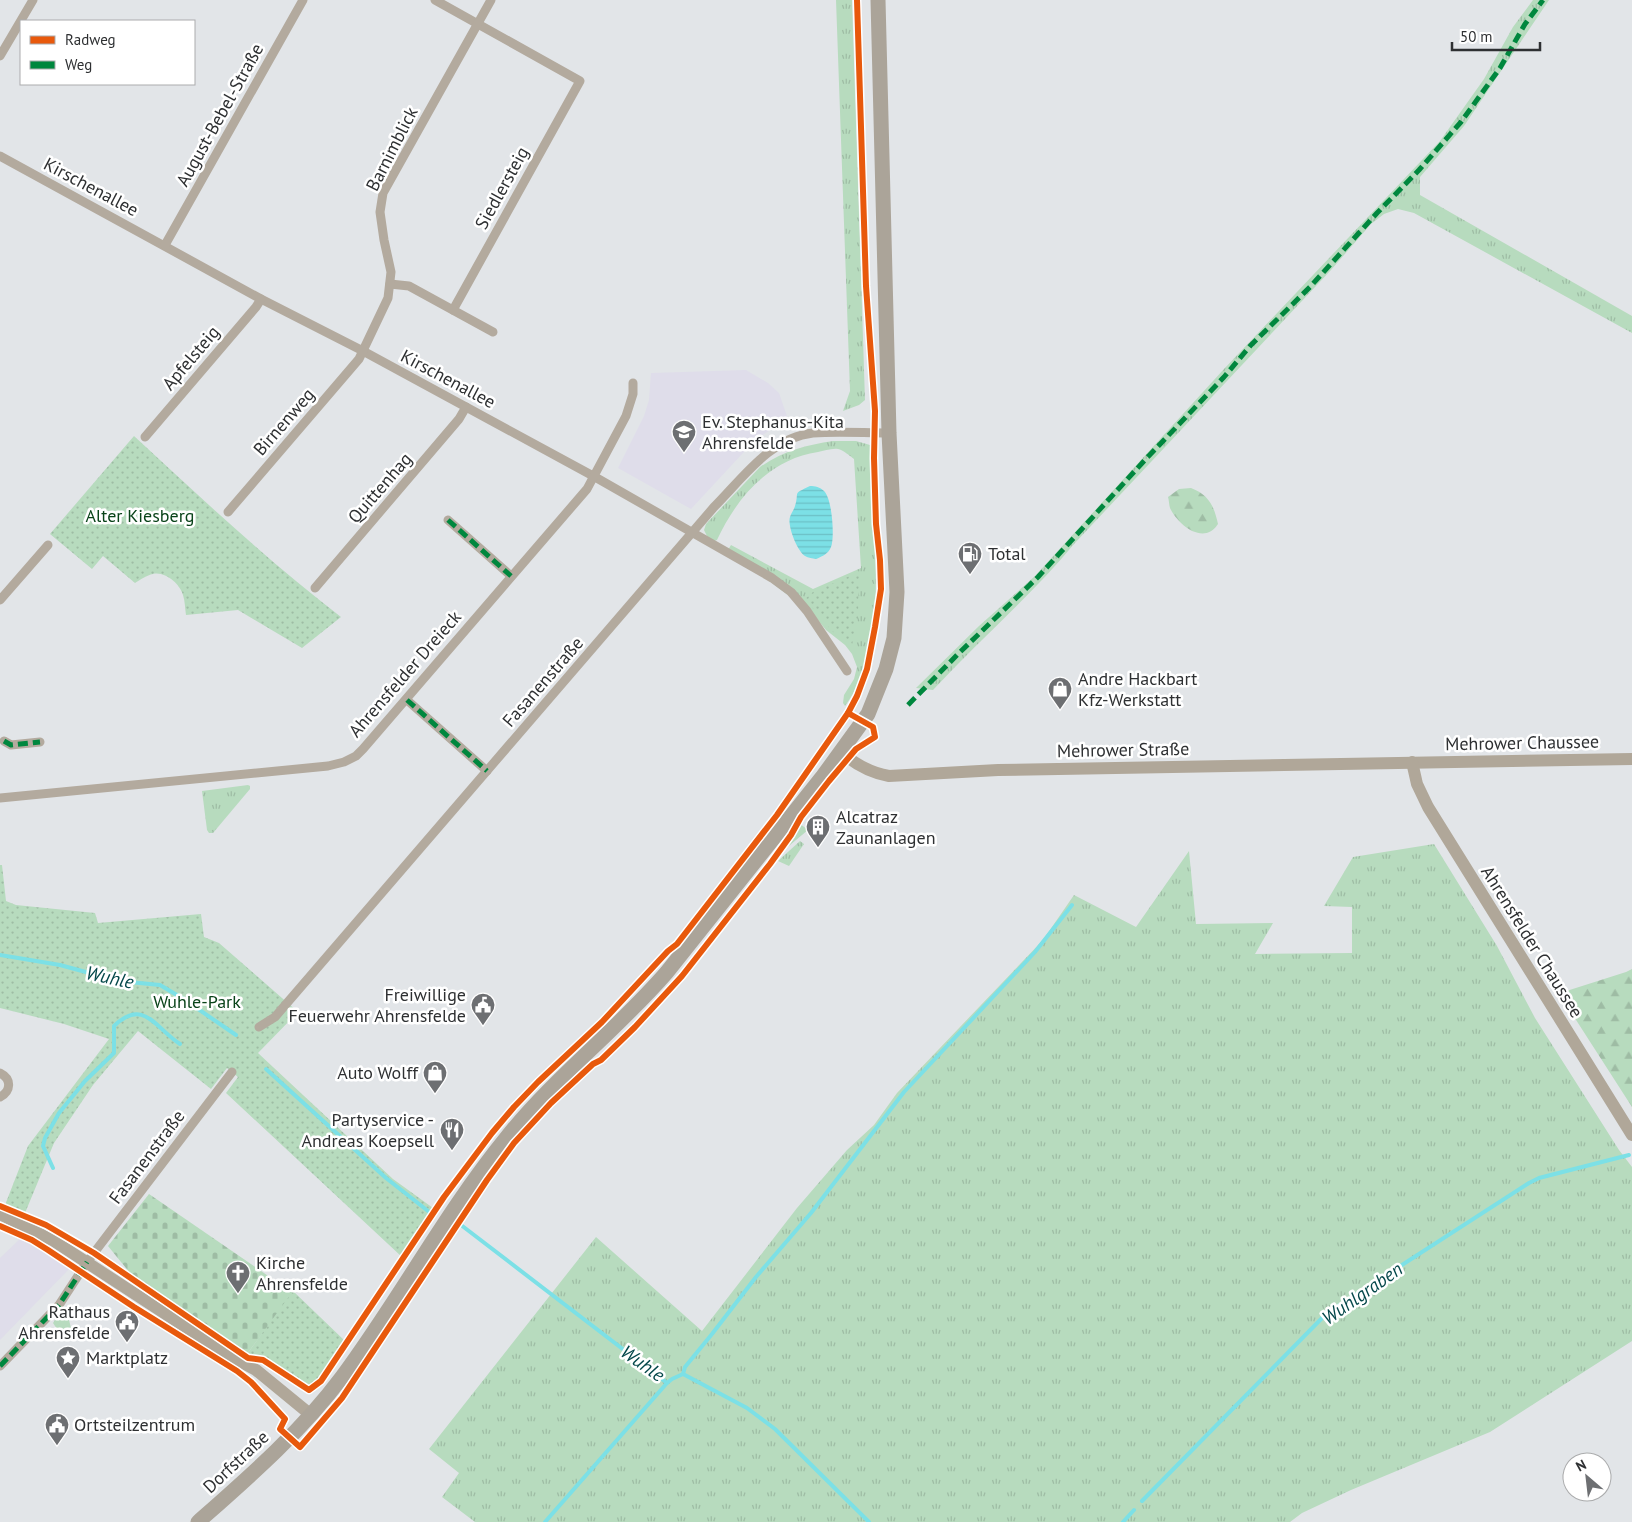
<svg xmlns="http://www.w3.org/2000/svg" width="1632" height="1522" viewBox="0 0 1632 1522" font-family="'PT Sans',sans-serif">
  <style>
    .education { fill: #dfddea }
    .grass { fill: url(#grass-tufts) }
    .forest { fill: url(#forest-firs) }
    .cemetery { fill: url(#cemetery-stones) }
    .park { fill: url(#park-dots) }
    .water { fill: url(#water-rules) }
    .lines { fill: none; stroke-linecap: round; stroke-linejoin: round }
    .stream { stroke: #7ce0e6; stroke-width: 4 }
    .street { stroke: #b3aa9e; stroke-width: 9 }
    .secondary { stroke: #b0a799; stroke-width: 12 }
    .primary { stroke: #aba499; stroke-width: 15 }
    .quiet { stroke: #00873e; stroke-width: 5; stroke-dasharray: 10 5; stroke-linecap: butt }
    .cycleway-casing { stroke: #fff; stroke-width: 9 }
    .cycleway { stroke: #e8590c; stroke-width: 6 }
    .labels { text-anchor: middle; stroke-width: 5; stroke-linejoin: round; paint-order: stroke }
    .street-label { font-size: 18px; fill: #2e3032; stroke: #fff }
    .poi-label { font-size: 18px; fill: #2e3032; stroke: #fff; text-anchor: start }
    .park-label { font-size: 18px; fill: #094319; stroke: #fff }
    .water-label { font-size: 19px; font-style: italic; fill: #04474a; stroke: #fff }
  </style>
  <defs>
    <pattern id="grass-tufts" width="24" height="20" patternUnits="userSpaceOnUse" patternTransform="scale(1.25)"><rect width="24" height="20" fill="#b7dbbe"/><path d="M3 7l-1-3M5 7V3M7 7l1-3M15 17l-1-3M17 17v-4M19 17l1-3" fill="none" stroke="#9ebca4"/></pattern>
    <pattern id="forest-firs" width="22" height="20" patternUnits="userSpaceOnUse" patternTransform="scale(1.25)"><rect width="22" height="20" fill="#b7dbbe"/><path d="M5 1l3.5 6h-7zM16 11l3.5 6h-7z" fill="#9ebca4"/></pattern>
    <pattern id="cemetery-stones" width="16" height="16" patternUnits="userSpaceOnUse" patternTransform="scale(1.25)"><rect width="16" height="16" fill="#b7dbbe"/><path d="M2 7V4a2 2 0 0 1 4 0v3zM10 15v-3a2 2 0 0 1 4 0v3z" fill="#9ebca4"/></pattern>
    <pattern id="park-dots" width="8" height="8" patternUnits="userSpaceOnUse" patternTransform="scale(1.25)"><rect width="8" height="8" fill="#b7dbbe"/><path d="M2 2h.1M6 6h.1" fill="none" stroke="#9ebca4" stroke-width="1.8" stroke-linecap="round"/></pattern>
    <pattern id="water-rules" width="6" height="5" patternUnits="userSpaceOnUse" patternTransform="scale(1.25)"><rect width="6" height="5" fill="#7ce0e6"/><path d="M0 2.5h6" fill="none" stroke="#6cc0c6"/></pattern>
  </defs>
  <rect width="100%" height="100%" fill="#e2e5e8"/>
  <!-- education -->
  <g class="education">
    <path d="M 746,370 L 768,383 L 779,393 L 789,422 L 780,424 L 756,439 L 691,509 L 618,468 L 644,416 L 649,400 L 651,373 Z"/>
    <path d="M 20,1239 L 71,1267 L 0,1340 L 0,1258 Z"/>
  </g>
  <!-- grass -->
  <g class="grass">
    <path d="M 836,0 L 852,0 L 865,400 L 859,405 L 843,411 L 850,391 Z"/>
    <path d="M 1533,0 L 1549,0 L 1464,126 L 1420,177 L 1420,195 L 1632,316 L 1632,333 L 1414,213 L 1398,209 L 1384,214 L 1371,224 L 1331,270 L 1074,544 C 1031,596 979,640 933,690 L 916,688 L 979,626 L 1035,576 L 1224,369 L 1440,141 L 1484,79 L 1513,27 Z"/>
    <path d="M 833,441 L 856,441 L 870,445 C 871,473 873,501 874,529 C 877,586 881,658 845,706 L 843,703 L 844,695 L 854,679 L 857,667 L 852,654 L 845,645 L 826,630 L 813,614 L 728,550 L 731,545 L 813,589 L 861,568 L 854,459 C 850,456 843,450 838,449 C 832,448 824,451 818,452 C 770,459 737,497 717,540 L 714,541 L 707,536 L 704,530 L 706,524 L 760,467 C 783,451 806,445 833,441 Z"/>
    <path d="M 248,785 L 250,786 L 250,789 L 213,833 L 209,833 L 207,830 L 202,791 Z"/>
    <path d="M 799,823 L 808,830 L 778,855 L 793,836 Z"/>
    <path d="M 800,841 L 804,844 L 789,866 L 778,861 Z"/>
    <path d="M 1434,844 L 1497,946 L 1535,1018 L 1619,1150 L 1632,1167 L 1632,1341 L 1490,1432 L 1351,1490 L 1302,1513 L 1290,1522 L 475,1522 L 442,1497 L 459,1473 L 429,1449 L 596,1237 L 702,1331 L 797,1208 L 847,1150 L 874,1125 L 897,1093 L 1043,940 L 1074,895 L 1136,927 L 1189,851 L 1196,924 L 1273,923 L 1255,954 L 1352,953 L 1352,907 L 1324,906 L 1353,857 Z"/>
    <path d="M 65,1313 L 68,1316 L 73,1336 L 73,1340 L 57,1329 L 53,1323 L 57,1317 Z"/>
  </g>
  <!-- forest -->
  <g class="forest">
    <path d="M 1191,488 C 1209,495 1214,506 1218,524 C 1204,546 1178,525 1170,508 C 1169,505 1169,500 1168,497 L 1179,489 Z"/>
    <path d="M 1632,969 L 1632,1107 L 1569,1009 L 1557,994 L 1626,972 Z"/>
  </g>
  <!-- cemetery -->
  <path class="cemetery" d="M 149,1194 L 293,1293 L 247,1354 L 179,1310 L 130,1273 L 108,1246 Z"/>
  <!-- park -->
  <g class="park">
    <path d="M 134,436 C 201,498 268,561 341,617 L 302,648 L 238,610 L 186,615 C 185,609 185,601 183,595 C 180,584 165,571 153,574 C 147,575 140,580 135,583 L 103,556 L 92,569 L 50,534 Z"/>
    <path d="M 859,572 L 858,617 L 852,645 L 832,631 L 805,599 L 813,592 Z"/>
    <path d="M 0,865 L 2,865 L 6,901 L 16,905 L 95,913 L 98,923 L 201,914 L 204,937 L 219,943 L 298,1012 L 258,1053 L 393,1179 L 433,1208 L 402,1257 L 226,1093 L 238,1077 L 227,1068 L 211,1089 L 138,1031 L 93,1085 L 54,1143 L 25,1213 L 5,1205 L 28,1146 L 109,1039 L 64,1024 L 0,1008 Z"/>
    <path d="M 293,1291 L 345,1341 L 316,1383 L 311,1385 L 304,1385 L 260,1355 L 247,1354 Z"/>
  </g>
  <!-- water -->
  <path class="water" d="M 810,486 C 815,486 820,487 824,491 C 832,498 835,537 831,547 C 828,554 823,556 816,559 C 813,558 808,558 805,556 C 797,551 787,525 790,517 C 791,513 794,510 795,506 C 800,491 791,495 810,486 Z"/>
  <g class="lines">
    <!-- stream -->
    <g class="stream">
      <path d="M 0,955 L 60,965 L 119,981 L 160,985 L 182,998 L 236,1035"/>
      <path d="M 266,1069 L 386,1178 L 428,1211"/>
      <path d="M 53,1168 L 43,1146 L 45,1138 L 59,1113 L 85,1081 L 114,1053 L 114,1026 C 144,997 156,1029 180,1044"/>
      <path d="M 461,1225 L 667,1383 L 672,1379 L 683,1374 L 747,1408 L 775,1429 L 869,1522"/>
      <path d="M 683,1374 L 685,1367 L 712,1334 L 756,1277 L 811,1213 L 904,1092 L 1035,952 L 1072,905"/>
      <path d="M 1142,1501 L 1326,1314 L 1529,1183 L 1539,1178 L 1629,1155"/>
      <path d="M 545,1522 L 667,1383"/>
      <path d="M 1123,1522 L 1134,1510"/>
    </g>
    <!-- street -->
    <g class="street">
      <path d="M 435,0 L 580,81 L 453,310"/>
      <path d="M 0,56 L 33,0"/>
      <path d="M 0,156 L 261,299 L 363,351 L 595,477 L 772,578 L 791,592 L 807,611 L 847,671"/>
      <path d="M 165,245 L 303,0"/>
      <path d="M 390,284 L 409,286 L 493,332"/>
      <path d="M 145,437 L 256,307 L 261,299"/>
      <path d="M 228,512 L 359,359 L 388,298 L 391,272 L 384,240 L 380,212 L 383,193 L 491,0"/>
      <path d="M 448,520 L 511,576"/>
      <path d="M 315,588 L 459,419 L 466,407"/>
      <path d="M 0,600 L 48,545"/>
      <path d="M 407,700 L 487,771"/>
      <path d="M 4,741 L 11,745 L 40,742"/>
      <path d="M 0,798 L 328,766 L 344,762 L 356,756 L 363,749 L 587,489 L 626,416 L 633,394 L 633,383"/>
      <path d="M 259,1027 L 275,1017 L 714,507 C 742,479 771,437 813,433 C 838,431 864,433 889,433"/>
      <path d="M 0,1073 C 12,1079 11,1091 0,1097"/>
      <path d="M 0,1366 L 59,1305 L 87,1262 L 232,1072"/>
    </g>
    <!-- secondary -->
    <g class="secondary">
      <path d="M 841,752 C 855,764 871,773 889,776 L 998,770 L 1632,759"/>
      <path d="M 1412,762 L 1417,784 L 1428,807 L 1632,1135"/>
      <path d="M 0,1214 L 54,1241 L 230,1356 L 256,1370 L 311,1415"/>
    </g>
    <!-- primary -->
    <path class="primary" d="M 198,1522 C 249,1477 301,1432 342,1377 C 400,1299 445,1213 507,1137 C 555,1077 617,1030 667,972 L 823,776 L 868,714 L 886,669 L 894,638 L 897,592 L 889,433 L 878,0"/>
    <!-- quiet -->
    <g class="quiet">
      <path d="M 448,520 L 511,576"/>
      <path d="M 407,700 L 487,771"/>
      <path d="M 908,705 L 957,655 L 1038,577 L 1144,461 L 1224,377 L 1251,345 L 1310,287 L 1377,213 L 1419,170 L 1461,122 L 1500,68 L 1525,24 L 1543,0"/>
      <path d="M 4,741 L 11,745 L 40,742"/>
      <path d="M 0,1366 L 59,1305 L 87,1262"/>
    </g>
    <defs>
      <g id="cycleway">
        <path d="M 0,1206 L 46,1225 L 94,1253 L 248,1358 L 263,1360 L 309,1390 L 321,1381 L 329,1369 L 444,1197 L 492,1133 L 514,1107 L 538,1082 L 602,1022 L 668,951 L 677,944 L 777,815 L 848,713 L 857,696 L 867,669 L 875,627 L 881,589 L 880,560 L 876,524 L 874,458 L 875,411 L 866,286 L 857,0"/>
        <path d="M 0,1226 L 32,1240 L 48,1250 L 134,1307 L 237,1371 L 251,1382 L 285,1419 L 280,1429 L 300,1447 L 342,1398 L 487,1180 L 514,1143 L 551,1103 L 593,1064 L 601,1060 L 635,1027 L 682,976 L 770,864 L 791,835 L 801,817 L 829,781 L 856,749 L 875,737 L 873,727 L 848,713"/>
      </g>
    </defs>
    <!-- cycleway casing -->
    <use href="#cycleway" class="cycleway-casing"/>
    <!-- cycleway -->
    <use href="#cycleway" class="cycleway"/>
  </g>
  <!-- icons -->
  <defs>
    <symbol id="school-pin" viewBox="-11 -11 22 30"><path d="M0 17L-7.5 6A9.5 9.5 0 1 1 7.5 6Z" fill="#6d6f72" stroke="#fff"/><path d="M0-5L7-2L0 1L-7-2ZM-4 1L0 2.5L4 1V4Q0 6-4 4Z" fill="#fff"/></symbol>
    <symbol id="fuel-pin" viewBox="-11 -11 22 30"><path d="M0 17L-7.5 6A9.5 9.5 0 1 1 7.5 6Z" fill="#6d6f72" stroke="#fff"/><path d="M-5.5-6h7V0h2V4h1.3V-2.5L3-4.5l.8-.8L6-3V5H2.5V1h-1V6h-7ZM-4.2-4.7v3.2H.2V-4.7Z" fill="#fff"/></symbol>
    <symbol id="shop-pin" viewBox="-11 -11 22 30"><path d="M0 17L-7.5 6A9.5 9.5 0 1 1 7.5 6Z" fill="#6d6f72" stroke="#fff"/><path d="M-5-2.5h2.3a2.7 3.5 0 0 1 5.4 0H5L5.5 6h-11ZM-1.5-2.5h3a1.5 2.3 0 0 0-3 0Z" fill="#fff"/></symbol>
    <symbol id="building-pin" viewBox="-11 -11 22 30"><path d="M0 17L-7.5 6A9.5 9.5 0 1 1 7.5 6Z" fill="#6d6f72" stroke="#fff"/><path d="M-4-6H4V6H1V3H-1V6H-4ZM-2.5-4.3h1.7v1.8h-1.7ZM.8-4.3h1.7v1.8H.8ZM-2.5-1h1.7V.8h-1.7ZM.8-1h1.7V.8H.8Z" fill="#fff"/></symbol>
    <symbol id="civic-pin" viewBox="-11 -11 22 30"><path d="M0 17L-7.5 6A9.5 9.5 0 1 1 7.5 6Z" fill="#6d6f72" stroke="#fff"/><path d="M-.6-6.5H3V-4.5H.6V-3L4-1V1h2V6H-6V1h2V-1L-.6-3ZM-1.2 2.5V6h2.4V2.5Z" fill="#fff"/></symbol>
    <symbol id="restaurant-pin" viewBox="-11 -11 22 30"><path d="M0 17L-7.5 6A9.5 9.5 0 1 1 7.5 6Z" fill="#6d6f72" stroke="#fff"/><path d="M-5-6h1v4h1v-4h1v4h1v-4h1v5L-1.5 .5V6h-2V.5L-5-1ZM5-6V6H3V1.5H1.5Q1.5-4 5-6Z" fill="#fff"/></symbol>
    <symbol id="church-pin" viewBox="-11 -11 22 30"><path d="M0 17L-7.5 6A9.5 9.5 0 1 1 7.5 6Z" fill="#6d6f72" stroke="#fff"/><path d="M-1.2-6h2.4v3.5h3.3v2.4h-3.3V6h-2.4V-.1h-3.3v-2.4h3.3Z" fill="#fff"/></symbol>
    <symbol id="sight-pin" viewBox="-11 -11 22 30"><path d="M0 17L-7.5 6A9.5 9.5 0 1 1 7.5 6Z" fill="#6d6f72" stroke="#fff"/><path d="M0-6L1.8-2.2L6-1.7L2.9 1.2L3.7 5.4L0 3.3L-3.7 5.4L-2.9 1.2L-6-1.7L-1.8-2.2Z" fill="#fff"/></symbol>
  </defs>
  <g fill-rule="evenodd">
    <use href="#school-pin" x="670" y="418" width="28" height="38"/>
    <use href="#fuel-pin" x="956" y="540" width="28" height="38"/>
    <use href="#shop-pin" x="1046" y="675" width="28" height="38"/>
    <use href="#building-pin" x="804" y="813" width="28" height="38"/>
    <use href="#civic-pin" x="469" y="991" width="28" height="38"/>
    <use href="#shop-pin" x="421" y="1059" width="28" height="38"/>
    <use href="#restaurant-pin" x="438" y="1116" width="28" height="38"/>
    <use href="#church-pin" x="224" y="1259" width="28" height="38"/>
    <use href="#civic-pin" x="113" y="1308" width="28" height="38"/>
    <use href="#sight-pin" x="54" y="1344" width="28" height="38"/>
    <use href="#civic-pin" x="43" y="1411" width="28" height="38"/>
  </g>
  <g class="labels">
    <!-- street labels -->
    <g class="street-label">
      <text transform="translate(220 115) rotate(-61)" y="6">August-Bebel-Straße</text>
      <text transform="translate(392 149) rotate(-63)" y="6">Barnimblick</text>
      <text transform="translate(91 187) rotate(28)" y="6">Kirschenallee</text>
      <text transform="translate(502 188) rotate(-61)" y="6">Siedlersteig</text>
      <text transform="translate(191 358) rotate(-50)" y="6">Apfelsteig</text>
      <text transform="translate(448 379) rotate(28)" y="6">Kirschenallee</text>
      <text transform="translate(284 422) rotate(-49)" y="6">Birnenweg</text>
      <text transform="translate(380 488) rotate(-49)" y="6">Quittenhag</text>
      <text transform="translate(405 674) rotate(-49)" y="6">Ahrensfelder Dreieck</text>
      <text transform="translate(543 682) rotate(-49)" y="6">Fasanenstraße</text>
      <text transform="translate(1522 743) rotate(-1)" y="6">Mehrower Chaussee</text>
      <text transform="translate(1123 750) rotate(-1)" y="6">Mehrower Straße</text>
      <text transform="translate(1532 942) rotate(58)" y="6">Ahrensfelder Chaussee</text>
      <text transform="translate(147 1157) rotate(-53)" y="6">Fasanenstraße</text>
      <text transform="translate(236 1462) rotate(-43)" y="6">Dorfstraße</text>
    </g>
    <!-- poi labels -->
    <g class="poi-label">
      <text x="702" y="428">Ev. Stephanus-Kita<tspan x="702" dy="21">Ahrensfelde</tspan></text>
      <text x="988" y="560">Total</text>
      <text x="1078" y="685">Andre Hackbart<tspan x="1078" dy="21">Kfz-Werkstatt</tspan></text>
      <text x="836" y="823">Alcatraz<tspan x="836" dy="21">Zaunanlagen</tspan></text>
      <text x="466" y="1001" text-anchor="end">Freiwillige<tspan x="466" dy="21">Feuerwehr Ahrensfelde</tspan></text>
      <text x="418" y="1079" text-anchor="end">Auto Wolff</text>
      <text x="434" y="1126" text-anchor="end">Partyservice -<tspan x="434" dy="21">Andreas Koepsell</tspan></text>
      <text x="256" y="1269">Kirche<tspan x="256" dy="21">Ahrensfelde</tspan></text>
      <text x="110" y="1318" text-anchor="end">Rathaus<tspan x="110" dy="21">Ahrensfelde</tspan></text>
      <text x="86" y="1364">Marktplatz</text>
      <text x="74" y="1431">Ortsteilzentrum</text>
    </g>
    <!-- park labels -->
    <g class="park-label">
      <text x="140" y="522">Alter Kiesberg</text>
      <text x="197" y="1008">Wuhle-Park</text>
    </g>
    <!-- water labels -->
    <g class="water-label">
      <text transform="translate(110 977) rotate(12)" y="7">Wuhle</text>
      <text transform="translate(1362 1293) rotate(-35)" y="7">Wuhlgraben</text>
      <text transform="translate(643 1363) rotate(35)" y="7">Wuhle</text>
    </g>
  </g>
  <!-- legend -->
  <rect x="20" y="20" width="175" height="65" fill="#ffffff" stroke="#abacad"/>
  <rect x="30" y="36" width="25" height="8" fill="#e8590c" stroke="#abacad"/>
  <text x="65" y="45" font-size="15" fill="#2e3032">Radweg</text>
  <rect x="30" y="61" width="25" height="8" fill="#00873e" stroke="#abacad"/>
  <text x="65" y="70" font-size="15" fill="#2e3032">Weg</text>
  <!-- north arrow -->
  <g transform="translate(1587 1477) rotate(332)"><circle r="24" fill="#ffffff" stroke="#abacad"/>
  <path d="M0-4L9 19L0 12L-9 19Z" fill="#6d6f72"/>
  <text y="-8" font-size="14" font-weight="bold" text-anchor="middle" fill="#2e3032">N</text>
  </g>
  <!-- scale -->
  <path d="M1452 42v8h88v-8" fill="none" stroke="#2e3032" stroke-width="2.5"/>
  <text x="1460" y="42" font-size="15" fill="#2e3032" stroke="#ffffff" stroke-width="4" paint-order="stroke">50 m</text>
</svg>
